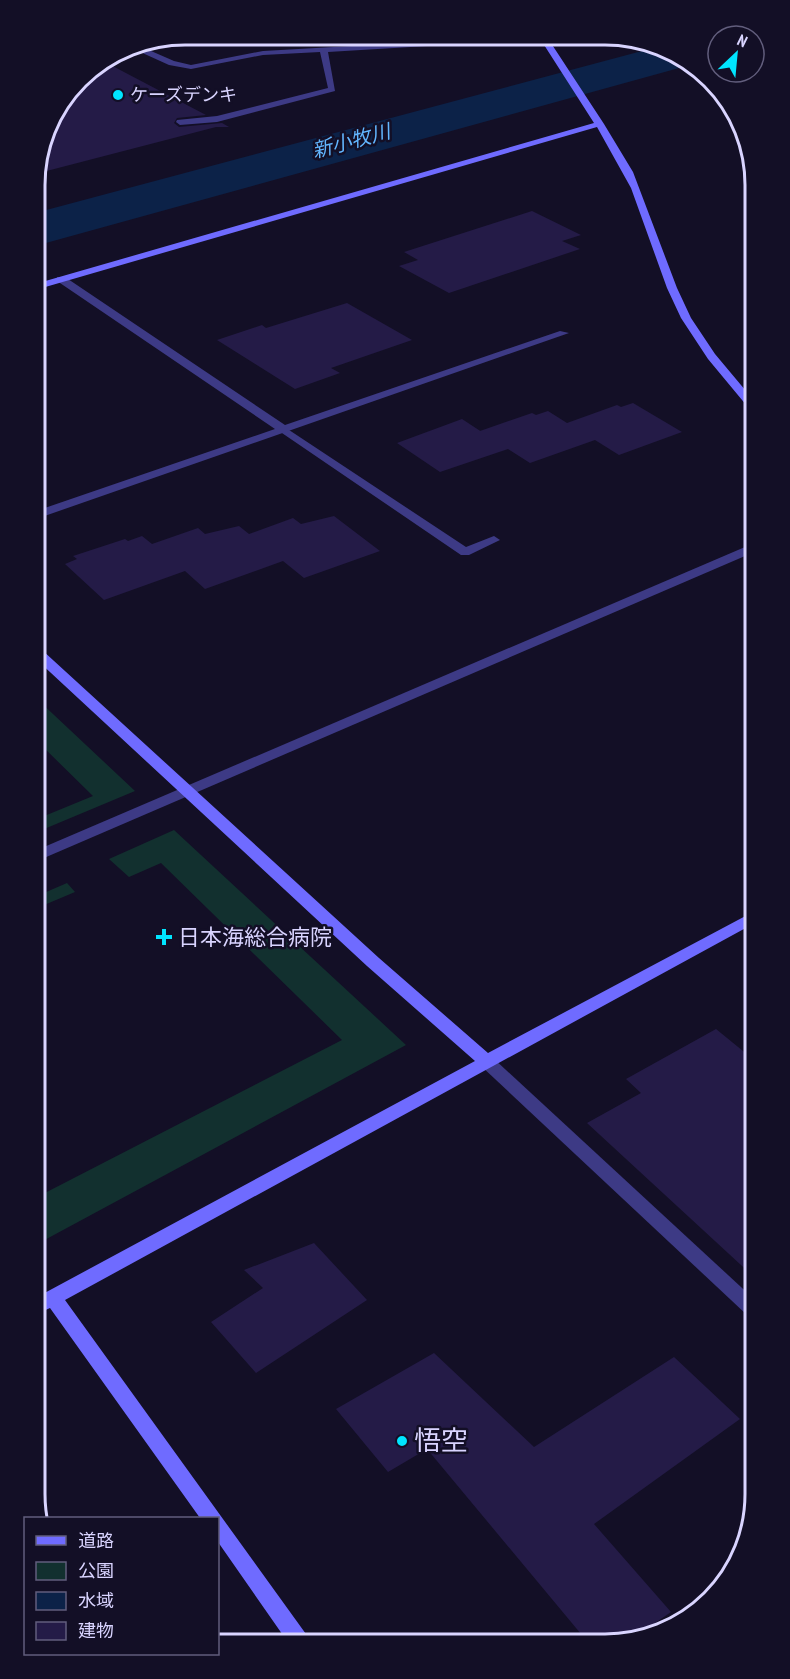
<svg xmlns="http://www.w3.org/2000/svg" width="790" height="1679" viewBox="0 0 790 1679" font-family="'PT Sans Narrow','Noto Sans JP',sans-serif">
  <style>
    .green { fill: #12302f }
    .water { fill: #0c2248 }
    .building { fill: #241b47 }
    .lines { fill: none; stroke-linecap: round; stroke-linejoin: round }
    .lane { fill: #3d3a85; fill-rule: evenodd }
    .street { fill: #3d3a85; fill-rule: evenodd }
    .secondary { fill: #6f6bff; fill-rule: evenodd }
    .poi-dot { fill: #00e5ff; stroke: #130f26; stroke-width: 2 }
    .labels { text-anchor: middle; stroke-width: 5; stroke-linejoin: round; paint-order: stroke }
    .far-poi-label { font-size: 18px; fill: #d9d4ff; stroke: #130f26; text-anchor: start }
    .far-water-label { font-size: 20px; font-style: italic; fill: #62b6ff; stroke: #130f26 }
    .poi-label { font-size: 22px; fill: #d9d4ff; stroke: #130f26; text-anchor: start }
    .near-poi-label { font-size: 27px; fill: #d9d4ff; stroke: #130f26; text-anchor: start }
    .rim { fill: none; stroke: #d9d4ff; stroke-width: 3 }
  </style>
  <rect width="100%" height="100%" fill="#130f26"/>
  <!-- green -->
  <g class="green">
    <path d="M 37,699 L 135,791 L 37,832 L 37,819 L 93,796 L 37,741 Z"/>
    <path d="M 174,830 L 406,1045 L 39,1243 L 39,1196 L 342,1040 L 161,863 L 129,877 L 109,859 Z"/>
    <path d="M 67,883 L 75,892 L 37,908 L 37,896 Z"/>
  </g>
  <!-- water -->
  <path class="water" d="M 652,46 L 690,65 L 35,246 L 35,213 L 642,51 Z"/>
  <!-- building -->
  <g class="building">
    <path d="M 103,61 L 206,115 L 177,118 L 174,123 L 179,127 L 222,123 L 229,127 L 216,127 L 35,174 L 50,118 L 86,72 Z"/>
    <path d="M 532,211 L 581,235 L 562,241 L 580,249 L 449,293 L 399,266 L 418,260 L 404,252 Z"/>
    <path d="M 347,303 L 412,340 L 331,368 L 340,373 L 295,389 L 217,340 L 262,325 L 266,328 Z"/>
    <path d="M 633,403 L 682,432 L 619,455 L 595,440 L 530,463 L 508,449 L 440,472 L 397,443 L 462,419 L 491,438 L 480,431 L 532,413 L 536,415 L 548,411 L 567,423 L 617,405 L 621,407 Z"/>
    <path d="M 334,516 L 380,551 L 304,578 L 283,561 L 205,589 L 185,571 L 104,600 L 65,564 L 77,559 L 73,556 L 125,539 L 128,541 L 142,536 L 152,544 L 198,528 L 205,534 L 239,526 L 249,534 L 293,518 L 301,524 Z"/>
    <path d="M 716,1029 L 754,1060 L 754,1277 L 587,1123 L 641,1093 L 626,1079 Z"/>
    <path d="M 314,1243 L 367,1300 L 256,1373 L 211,1322 L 263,1288 L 244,1270 Z"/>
    <path d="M 434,1353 L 534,1447 L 674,1357 L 740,1419 L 594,1524 L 671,1612 L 632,1639 L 586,1640 L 427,1449 L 388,1472 L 336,1409 Z"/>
  </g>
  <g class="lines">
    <!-- lane -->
    <g class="lane">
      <path d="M 510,37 L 547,37 L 543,39 L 328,52 L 335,91 L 217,122 L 180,125 L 176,122 L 177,120 L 217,116 L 328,88 L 320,52 L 263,55 L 191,69 L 169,65 L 127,46 L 135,44 L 174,61 L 191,65 L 263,51 Z"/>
      <path d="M 283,426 L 466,547 L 494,536 L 500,540 L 469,555 L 461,555 L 279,431 L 277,429 Z"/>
      <path d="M 745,547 L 752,547 L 752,553 L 37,861 L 37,850 Z"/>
    </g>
    <!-- street -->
    <g class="street">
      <path d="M 57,277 L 65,277 L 285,425 L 560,331 L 569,333 L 36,519 L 36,511 L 275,429 L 57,281 Z"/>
      <path d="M 486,1055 L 492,1057 L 754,1299 L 754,1318 L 747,1315 L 480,1065 L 478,1061 L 480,1057 Z"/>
    </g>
    <!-- secondary -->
    <g class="secondary">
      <path d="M 539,37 L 547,37 L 604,124 L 633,172 L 677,288 L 691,318 L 715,354 L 751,397 L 751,407 L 747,406 L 708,359 L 681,318 L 667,288 L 631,188 L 597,127 L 35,290 L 35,284 L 594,123 Z"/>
      <path d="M 37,649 L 42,650 L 379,958 L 488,1053 L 753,912 L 753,924 L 65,1300 L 311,1641 L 287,1641 L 218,1542 L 218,1518 L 200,1518 L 50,1308 L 39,1313 L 39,1296 L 475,1061 L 367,966 L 37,660 Z"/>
    </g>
  </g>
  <!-- markers -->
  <g class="poi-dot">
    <circle cx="118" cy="95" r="6"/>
    <path d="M161 928h6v6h6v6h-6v6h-6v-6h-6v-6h6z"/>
    <circle cx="402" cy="1441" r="6"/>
  </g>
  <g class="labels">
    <!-- far-poi labels -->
    <g class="far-poi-label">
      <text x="130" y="101">ケーズデンキ</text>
    </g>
    <!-- far-water labels -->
    <g class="far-water-label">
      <text transform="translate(351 141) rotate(-15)" y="7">新小牧川</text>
    </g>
    <!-- poi labels -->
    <g class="poi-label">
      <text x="178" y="945">日本海総合病院</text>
    </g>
    <!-- near-poi labels -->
    <g class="near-poi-label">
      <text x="414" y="1450">悟空</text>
    </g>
  </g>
  <!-- crop -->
  <path d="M0 0H790V1679H0ZM185 45H605A140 140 0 0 1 745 185V1494A140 140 0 0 1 605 1634H185A140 140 0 0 1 45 1494V185A140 140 0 0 1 185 45Z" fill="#130f26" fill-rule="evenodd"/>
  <path class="rim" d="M185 45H605A140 140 0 0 1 745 185V1494A140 140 0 0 1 605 1634H185A140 140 0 0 1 45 1494V185A140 140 0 0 1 185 45Z"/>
  <!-- legend -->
  <rect x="24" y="1517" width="195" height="138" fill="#130f26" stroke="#625e7d" stroke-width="1.5"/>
  <rect x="36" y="1536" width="30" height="9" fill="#6f6bff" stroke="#625e7d" stroke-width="1.5"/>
  <text x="78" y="1547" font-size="18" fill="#d9d4ff">道路</text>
  <rect x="36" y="1562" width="30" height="18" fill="#12302f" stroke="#625e7d" stroke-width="1.5"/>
  <text x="78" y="1577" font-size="18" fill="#d9d4ff">公園</text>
  <rect x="36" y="1592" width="30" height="18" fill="#0c2248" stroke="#625e7d" stroke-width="1.5"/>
  <text x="78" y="1607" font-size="18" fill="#d9d4ff">水域</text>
  <rect x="36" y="1622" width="30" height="18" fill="#241b47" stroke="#625e7d" stroke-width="1.5"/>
  <text x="78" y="1637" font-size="18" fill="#d9d4ff">建物</text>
  <!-- north arrow -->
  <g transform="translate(736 54) rotate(26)"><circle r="28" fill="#130f26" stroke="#625e7d" stroke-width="1.5"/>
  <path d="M0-4.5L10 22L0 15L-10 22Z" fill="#00e5ff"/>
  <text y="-9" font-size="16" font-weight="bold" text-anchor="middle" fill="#d9d4ff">N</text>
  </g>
</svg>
